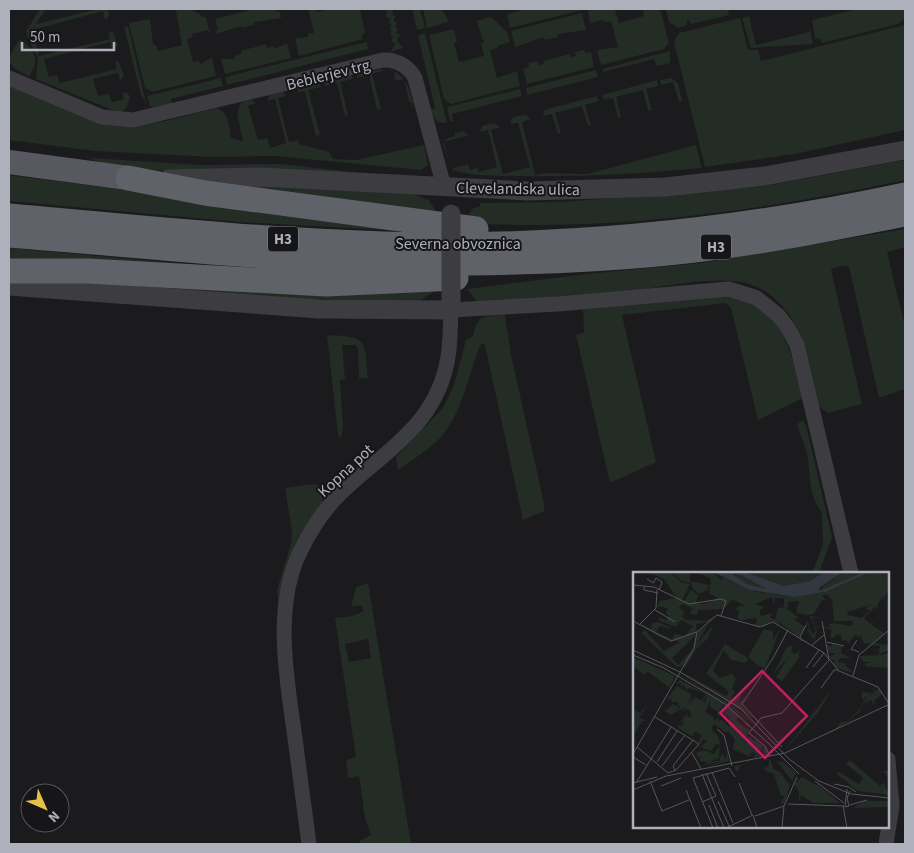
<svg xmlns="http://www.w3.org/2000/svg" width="914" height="853" viewBox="0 0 914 853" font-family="'Source Sans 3',sans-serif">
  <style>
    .green { fill: #242c26; fill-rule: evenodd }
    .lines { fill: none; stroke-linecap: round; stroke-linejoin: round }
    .minor { stroke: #3c3c41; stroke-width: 15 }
    .tertiary { stroke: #3c3c41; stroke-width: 19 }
    .primary { stroke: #585960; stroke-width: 24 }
    .trunk { stroke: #606269; stroke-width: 25 }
    .tertiary-bridge { stroke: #3c3c41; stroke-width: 19 }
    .labels { text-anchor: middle; stroke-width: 4; stroke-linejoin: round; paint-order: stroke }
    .shield { fill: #161517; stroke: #80828a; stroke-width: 1 }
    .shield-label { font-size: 15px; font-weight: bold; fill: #aeb1bb }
    .street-label { font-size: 16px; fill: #aeb1bb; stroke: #161517 }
    .inset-road { fill: none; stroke: #56565c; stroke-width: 1 }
    .view { fill: #c12060; fill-opacity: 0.15; stroke: #c12060; stroke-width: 2.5 }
    .inset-edge { fill: none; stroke: #aeb1bb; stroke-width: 2.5 }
  </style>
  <rect width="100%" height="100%" fill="#1b1a1c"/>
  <!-- green -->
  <g class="green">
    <path d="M 40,9 L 46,9 L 36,24 L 98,9 L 108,9 L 109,16 L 105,20 L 103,11 L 33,30 L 34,36 L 28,39 L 26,31 Z"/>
    <path d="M 179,9 L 190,9 L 206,18 L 210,33 L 207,30 L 192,34 L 193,37 L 187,39 L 193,62 L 199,61 L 200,64 L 212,58 L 216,76 L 152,92 L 145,88 L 129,23 L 150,19 L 153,45 L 156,45 L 158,51 L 182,45 L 176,11 L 173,10 Z"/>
    <path d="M 254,9 L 275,9 L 276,12 L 280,11 L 281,18 L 254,22 L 254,25 L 242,28 L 241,26 L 216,34 L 215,31 L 218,30 L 215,19 Z"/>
    <path d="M 308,9 L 315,9 L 316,12 L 330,9 L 360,9 L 365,32 L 361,36 L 363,39 L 299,56 L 295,38 L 308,37 L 308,34 L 314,33 Z"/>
    <path d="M 384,9 L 394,11 L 392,14 L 396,17 L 393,20 L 397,23 L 395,26 L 398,29 L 396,33 L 400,35 L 397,40 L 403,48 L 390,52 L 395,44 L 391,41 L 393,37 L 390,34 L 392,31 L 390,29 L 392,25 L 388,23 L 391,19 L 385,16 L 388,12 Z"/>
    <path d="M 412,9 L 420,9 L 425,28 L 417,30 Z"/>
    <path d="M 423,9 L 442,9 L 449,22 L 427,28 Z"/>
    <path d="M 525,9 L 583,9 L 583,10 L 510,28 L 507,14 Z"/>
    <path d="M 588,9 L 615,10 L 619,23 L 644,16 L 643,9 L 660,9 L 669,43 L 664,49 L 601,65 L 597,50 L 618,47 L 611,21 L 604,22 L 604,20 L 590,23 Z"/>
    <path d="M 666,9 L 728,9 L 729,15 L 691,24 L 688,19 L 686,26 L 678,28 L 669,22 Z"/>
    <path d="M 857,9 L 905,9 L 905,18 L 898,24 L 822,43 L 820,38 L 815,39 L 812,20 Z"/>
    <path d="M 582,13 L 586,30 L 558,34 L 558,37 L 545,40 L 544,37 L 515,47 L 511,31 Z"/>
    <path d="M 749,16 L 756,45 L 809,32 L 810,29 L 813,44 L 751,48 L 742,18 Z"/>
    <path d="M 491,17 L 507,32 L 510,42 L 497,46 L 497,48 L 490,50 L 497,78 L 517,71 L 520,86 L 451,104 L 444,99 L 429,35 L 454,29 L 457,42 L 454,43 L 459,62 L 484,56 L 481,43 L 484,42 L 476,21 Z"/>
    <path d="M 740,18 L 747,47 L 749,50 L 758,50 L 761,61 L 905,25 L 905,130 L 795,154 L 705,167 L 674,42 L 679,33 Z"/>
    <path d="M 128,26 L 146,103 L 141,95 L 124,27 Z"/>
    <path d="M 108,31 L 114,33 L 117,45 L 115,49 L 112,50 L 110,42 L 44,59 L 49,77 L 57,75 L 60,83 L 117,69 L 115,61 L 119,62 L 124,75 L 120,81 L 118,73 L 93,79 L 98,96 L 109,94 L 112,102 L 124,99 L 122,92 L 128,93 L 130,98 L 126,108 L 120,113 L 36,79 L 38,57 L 29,41 L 35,38 L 39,56 L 110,39 Z"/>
    <path d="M 425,33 L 447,123 L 437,122 L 430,110 L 435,108 L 418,35 Z"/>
    <path d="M 20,39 C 34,49 41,61 29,76 C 5,65 5,61 20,39 Z"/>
    <path d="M 367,42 L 368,49 L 227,85 L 225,77 Z"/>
    <path d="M 287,43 L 291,58 L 225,74 L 221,59 L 235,59 L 234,56 L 241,54 L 241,51 L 266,44 L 267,48 L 274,46 L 275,49 Z"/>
    <path d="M 584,50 L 585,53 L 591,52 L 594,67 L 527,84 L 523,69 L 529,67 L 528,63 L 537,61 L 539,65 L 544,64 L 543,61 L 570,54 L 571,57 L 576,56 L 575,52 Z"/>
    <path d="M 670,51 L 670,63 L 657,66 L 654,59 L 603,72 L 602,69 Z"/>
    <path d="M 372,68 L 373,71 L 383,69 L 383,71 L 372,74 L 381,109 L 377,110 L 369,75 L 357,78 L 356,72 Z"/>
    <path d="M 388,69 C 408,75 410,92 415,110 L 411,102 L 409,102 L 404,79 L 395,81 L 394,72 Z"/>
    <path d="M 596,70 L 598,77 L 527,95 L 526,88 Z"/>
    <path d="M 351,74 L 353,79 L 340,82 L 348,115 L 345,116 L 337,83 L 325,86 L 323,81 Z"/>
    <path d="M 221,78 L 223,86 L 171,99 L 173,107 L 155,108 L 150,106 L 147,96 Z"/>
    <path d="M 671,78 L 678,83 L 682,101 L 679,102 L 673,82 L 661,85 L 660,80 Z"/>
    <path d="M 657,80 L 658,86 L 646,89 L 652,110 L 648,111 L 643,90 L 616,97 L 621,117 L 618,118 L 613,98 L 604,100 L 602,95 Z"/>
    <path d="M 319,82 L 321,87 L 308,90 L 320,135 L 316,136 L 305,91 L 297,93 L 298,88 Z"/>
    <path d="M 9,84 L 102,123 C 141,132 178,117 216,108 C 229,111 229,127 231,138 L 243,141 L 237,114 L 241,103 L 250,99 L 256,103 L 248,106 L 258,140 L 267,138 L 270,148 L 286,143 L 275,99 L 267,101 L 270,94 L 283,92 L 286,96 L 278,98 L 289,142 L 297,140 L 299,144 L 329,152 L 333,159 L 356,160 L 424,145 L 428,165 L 421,170 L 275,156 L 212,157 L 95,151 L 9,140 Z"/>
    <path d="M 520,89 L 522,96 L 452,114 L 453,121 L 450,122 L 447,107 Z"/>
    <path d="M 597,96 L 599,101 L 585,105 L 591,125 L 588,126 L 582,106 L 555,113 L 561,133 L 558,134 L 552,114 L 543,116 L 544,111 L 548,109 Z"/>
    <path d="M 526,115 L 531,119 L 522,122 L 535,175 L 544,173 L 587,174 L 696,145 L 702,168 C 640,174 578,177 515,176 C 495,175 470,177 451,169 L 443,144 C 446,138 449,138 455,136 L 455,133 L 463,131 L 469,135 L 444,142 L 451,169 L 468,164 L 470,170 L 478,167 L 479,172 L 497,167 L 488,130 L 480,132 L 482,126 L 494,123 L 500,127 L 491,130 L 503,174 L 530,167 L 518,123 L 510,124 L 513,117 Z"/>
    <path d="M 91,158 L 200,165 L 282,164 L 403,178 C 362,177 106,177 91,158 Z"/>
    <path d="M 905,160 L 905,180 C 761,211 612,232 465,223 L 472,209 L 480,206 L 480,203 L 562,202 L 765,186 Z"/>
    <path d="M 9,175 L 220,202 L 401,231 L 239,222 L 9,201 Z"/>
    <path d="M 211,183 L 413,190 L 413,194 L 429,200 L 436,212 Z"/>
    <path d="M 905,229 L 905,247 L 887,252 L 905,327 L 905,389 L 879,398 L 849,267 L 841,266 L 831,269 L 862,404 L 828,413 L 818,406 L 796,326 C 785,306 769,289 746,283 C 707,275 657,289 617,293 C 571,297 524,299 477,302 L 467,289 L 586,274 L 701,263 Z"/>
    <path d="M 9,248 L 234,268 L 9,265 Z"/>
    <path d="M 55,278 L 435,291 L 419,301 L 239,298 Z"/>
    <path d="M 724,294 C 736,299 750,301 761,307 C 786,321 796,373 803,398 L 758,420 L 731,308 L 726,303 L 622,315 L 656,462 L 610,483 L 576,335 L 584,332 L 583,309 Z"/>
    <path d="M 505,315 L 511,355 L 544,503 L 544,511 L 523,520 L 485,345 L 481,344 C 468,374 463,412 441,437 C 429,450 412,460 398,470 L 396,457 L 443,408 L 454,385 L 466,340 L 473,336 C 479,313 483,316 505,315 Z"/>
    <path d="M 327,335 C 369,337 364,339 368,378 L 359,378 L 358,348 L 356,345 L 342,345 L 345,379 L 340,380 L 343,425 L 341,438 L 338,435 Z"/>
    <path d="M 802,421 L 806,425 L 832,537 L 819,573 L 812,573 L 823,545 L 822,512 C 809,497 810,477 808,459 C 807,448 800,435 797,424 Z"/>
    <path d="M 314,484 L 323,487 L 325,490 L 322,496 L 323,504 L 280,616 L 277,590 L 291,544 L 292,532 L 285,488 Z"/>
    <path d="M 368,583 L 411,844 L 360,844 L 359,841 L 371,835 L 365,818 L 359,776 L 348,778 L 346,760 L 356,757 L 335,618 L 352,616 L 364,611 L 361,605 L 351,607 L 356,587 ZM 368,639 L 371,658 L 349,662 L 345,644 Z"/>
  </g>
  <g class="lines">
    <!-- minor -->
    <g class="minor">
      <path d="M 9,78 L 102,117 L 133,120 L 383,60 C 397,59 409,67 415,78 L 444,187"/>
      <path d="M 309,844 C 304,807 299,769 294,731 C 286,675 274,605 300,552 C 309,533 322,513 336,498 C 378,455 431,431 446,367 C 451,348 450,329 451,310 L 558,304 L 729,289 L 757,298 L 779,316 L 788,328 L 797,345 L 851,573"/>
      <path d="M 886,844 L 892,806 L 888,759"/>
    </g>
    <!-- tertiary -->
    <g class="tertiary">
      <path d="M 169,179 L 261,177 L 528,191 L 665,187 L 765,176 L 905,150"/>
      <path d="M 9,286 L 319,309 L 451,310 L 451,289"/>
    </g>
    <!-- primary -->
    <path class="primary" d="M 9,162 L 128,178"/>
    <!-- trunk -->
    <g class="trunk">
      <path d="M 128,178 L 205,193 L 476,229"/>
      <path d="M 9,216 C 134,227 258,240 384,244 C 559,249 733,232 905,195"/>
      <path d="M 9,235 C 162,247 316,265 470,263 C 542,262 615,259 686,251 C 760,243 833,228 905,214"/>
      <path d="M 9,271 L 88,271 L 326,284 L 456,278"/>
    </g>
    <!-- tertiary-bridge -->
    <path class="tertiary-bridge" d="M 451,214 L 451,289"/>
  </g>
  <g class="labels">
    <!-- shield labels -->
    <g class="shield">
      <rect x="268" y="226.5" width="30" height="25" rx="4"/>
      <rect x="701" y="234.5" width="30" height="25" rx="4"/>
    </g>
    <g class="shield-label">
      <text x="283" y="244">H3</text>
      <text x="716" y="252">H3</text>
    </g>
    <!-- street labels -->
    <g class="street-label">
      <text transform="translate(328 74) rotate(-14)" y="6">Beblerjev trg</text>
      <text transform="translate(518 188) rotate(1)" y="6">Clevelandska ulica</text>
      <text x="458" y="249">Severna obvoznica</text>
      <text transform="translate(345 470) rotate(-43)" y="6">Kopna pot</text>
    </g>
  </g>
  <!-- overview -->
  <g transform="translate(633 572)">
    <rect width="256" height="256" fill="#1b1a1c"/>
    <path d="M 13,0 L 38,0 L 48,10 L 57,12 L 49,29 L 51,30 L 58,18 L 65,23 L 63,31 L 70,32 L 86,27 L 76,21 L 78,7 L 63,0 L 80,0 L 89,9 L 88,5 L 123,20 L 161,25 L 192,20 L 237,0 L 256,0 L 256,17 L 251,26 L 256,32 L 249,25 L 244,34 L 246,37 L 242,35 L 231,46 L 238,53 L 243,45 L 239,53 L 252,62 L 240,71 L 256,73 L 256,78 L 243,84 L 256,81 L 256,96 L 242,95 L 241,98 L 241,95 L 232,94 L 233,91 L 243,91 L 231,90 L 226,84 L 245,83 L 247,79 L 240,78 L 246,78 L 247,74 L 231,71 L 227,63 L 225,66 L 224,63 L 221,64 L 215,72 L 213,68 L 208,69 L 209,64 L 203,62 L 201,66 L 197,65 L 199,58 L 189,55 L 183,56 L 184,59 L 181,68 L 174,58 L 177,57 L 173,52 L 174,48 L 179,62 L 183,60 L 177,44 L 188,46 L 179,46 L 182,55 L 189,54 L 199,56 L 195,53 L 199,51 L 219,54 L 220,49 L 201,49 L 199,28 L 193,22 L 189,24 L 193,28 L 189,28 L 181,42 L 175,43 L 163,41 L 166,29 L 155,30 L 155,36 L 151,35 L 151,26 L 142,26 L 141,34 L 139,25 L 122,32 L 131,35 L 126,40 L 128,44 L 139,41 L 137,45 L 142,48 L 145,36 L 152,35 L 166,46 L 161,47 L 172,55 L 166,65 L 143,48 L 147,53 L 139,49 L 130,55 L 118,53 L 123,52 L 124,46 L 107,48 L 104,45 L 107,39 L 102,38 L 106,34 L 112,34 L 99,27 L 91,37 L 65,38 L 64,43 L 57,42 L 59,36 L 50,32 L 45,36 L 51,39 L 53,36 L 49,45 L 54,48 L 72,49 L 83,43 L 75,50 L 63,52 L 64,59 L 56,63 L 64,62 L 39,86 L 45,93 L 62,75 L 62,70 L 66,59 L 75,53 L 63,73 L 81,52 L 75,66 L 65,76 L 74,61 L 51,97 L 53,86 L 50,94 L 44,95 L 8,61 L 12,58 L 31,79 L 47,70 L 28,66 L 6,52 L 18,57 L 19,51 L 25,50 L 42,58 L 27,54 L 23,60 L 39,67 L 42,62 L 52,64 L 60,54 L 48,48 L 43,55 L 27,49 L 24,45 L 33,48 L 36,44 L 32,41 L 35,36 L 24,34 L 26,29 L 44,26 L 31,7 ZM 240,32 L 232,36 L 237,39 L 228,46 L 215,43 L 214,40 ZM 39,0 L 57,0 L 57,9 L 76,13 L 75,18 L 66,22 L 60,17 L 58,11 L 49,9 ZM 112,0 L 192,0 L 176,9 L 151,14 ZM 210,0 L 231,0 L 193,18 L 184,19 ZM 98,2 L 108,3 L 135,17 L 114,12 ZM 148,55 L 132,96 L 124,93 L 115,85 L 131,57 L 140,59 L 140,68 ZM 200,71 L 209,75 L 208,81 L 218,86 L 207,86 L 205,89 L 211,92 L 214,89 L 212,93 L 220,101 L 204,96 L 200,91 L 202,88 L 198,88 L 196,85 L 203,82 L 195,80 L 194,73 L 198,74 ZM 92,72 L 115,86 L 113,91 L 98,88 L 91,78 L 80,98 L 87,106 L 99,101 L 103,107 L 99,117 L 102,119 L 98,127 L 101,129 L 106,121 L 109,123 L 105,131 L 112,124 L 109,134 L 123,148 L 49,100 L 93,124 L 96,120 L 93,117 L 73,102 ZM 160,73 L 158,81 L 163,82 L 167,77 L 165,85 L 168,83 L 149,109 L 143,105 L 156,84 L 140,103 L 154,75 ZM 0,85 L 42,104 L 35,121 L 37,116 L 14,99 L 11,103 L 0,94 ZM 48,103 L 93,130 L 114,146 L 120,152 L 86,127 L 91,132 L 85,142 L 88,144 L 84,143 L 85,140 L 77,135 L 77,129 L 72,140 L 81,145 L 80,149 L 86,145 L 85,149 L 89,148 L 96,155 L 97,146 L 88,139 L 92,134 L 101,139 L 112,148 L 116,152 L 118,155 L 114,155 L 115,151 L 113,154 L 112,154 L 114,150 L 105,144 L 103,148 L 111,153 L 102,149 L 117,158 L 109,171 L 115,163 L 111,172 L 116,165 L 130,173 L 126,182 L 132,182 L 128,178 L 133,180 L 129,177 L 132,174 L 135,182 L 121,186 L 123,182 L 118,179 L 121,184 L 117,181 L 118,184 L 115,184 L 100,177 L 102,168 L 96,160 L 92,160 L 81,152 L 78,157 L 85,164 L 87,171 L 86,186 L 76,190 L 86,189 L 89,181 L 93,187 L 94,177 L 96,189 L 69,196 L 87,190 L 71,193 L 75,190 L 66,189 L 68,184 L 65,186 L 63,181 L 71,178 L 81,182 L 87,173 L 83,172 L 78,179 L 65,174 L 69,174 L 74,169 L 70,167 L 68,172 L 59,167 L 65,170 L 69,163 L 62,160 L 59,164 L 45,156 L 47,152 L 48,155 L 50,153 L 51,150 L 47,151 L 55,140 L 54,145 L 58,145 L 58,140 L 46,133 L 43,139 L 48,134 L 54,140 L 48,137 L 38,143 L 31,139 L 40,133 L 32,129 L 44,134 L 46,130 L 39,130 L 38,126 L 36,128 L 35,128 L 36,124 L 34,127 L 44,114 L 59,123 L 55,132 L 60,125 L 61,125 L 57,133 L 62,125 L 72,130 L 74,125 L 73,124 L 71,129 L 69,128 L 73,122 L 56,116 L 53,118 L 51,113 L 49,116 L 50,113 L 47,115 L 48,111 L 42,112 L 47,108 L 89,131 ZM 242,114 L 243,115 L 236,124 L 246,116 L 250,121 L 240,130 L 242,131 L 240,133 L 238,127 L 226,138 L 228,141 L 226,140 L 216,149 L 199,160 L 208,150 L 215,149 L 237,126 L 228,133 L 235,123 L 229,128 L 229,120 L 238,121 ZM 200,116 L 186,139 L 153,177 L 153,176 ZM 15,132 L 6,146 L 14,149 L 9,149 L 0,164 L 0,137 L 7,141 ZM 136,187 L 108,193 L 104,200 L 101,194 L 137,187 L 141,198 L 147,200 L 157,213 L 152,230 L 149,232 L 147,232 L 152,223 L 148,224 L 141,202 L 132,199 L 129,191 L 132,196 L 136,194 ZM 217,188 L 247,214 L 256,206 L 250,199 L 256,199 L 256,206 L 251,211 L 256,223 L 225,219 L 204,202 L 206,200 L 226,212 L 230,206 L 213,192 ZM 144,189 L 150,190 L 163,201 L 159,209 ZM 169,205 L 186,214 L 207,231 L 180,231 L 168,223 L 166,229 L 166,220 L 161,212 ZM 230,229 L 256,229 L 256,235 L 220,236 Z" fill="#242c26" fill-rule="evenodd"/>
    <path d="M 80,0 L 112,0 L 151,14 L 176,9 L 192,0 L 210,0 L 186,16 L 187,19 L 231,0 L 237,0 L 192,20 L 161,25 L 117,18 ZM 99,2 L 108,3 L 134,17 L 114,12 Z" fill="#313840" fill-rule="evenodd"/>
    <path class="inset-road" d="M 14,7 L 20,11 L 23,6 L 29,10 L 26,18M 0,13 L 21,15 L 56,32 L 88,27 L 93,29 L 88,44M 11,15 L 11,18 L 25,21M 22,38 L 42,50M 0,49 L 38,69 L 64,60 L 84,43 L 127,55 L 140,50 L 191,81 L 206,99 L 245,115 L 256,132M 7,52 L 23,36 L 24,18M 224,68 L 218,77 L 226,80M 169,69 L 167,65 L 173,53M 194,70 L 211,74M 179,73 L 191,63M 0,78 L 47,100 L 107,136 L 156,187 L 186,209 L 218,222 L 257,226M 0,83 L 31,96 L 92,132 L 135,171M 180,95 L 191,81M 173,96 L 186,78M 220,104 L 226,83 L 255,59M 188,116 L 201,98 L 205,98M 22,145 L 66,172 L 43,198M 84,157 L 91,163 L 99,194M 135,171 L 166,202M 4,175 L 35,201 L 43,198M 149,175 L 109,132 L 140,86 L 155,58M 59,181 L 68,197M 0,182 L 61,76 L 64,60M 137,184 L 132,174 L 116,161 L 128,146 L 149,141 L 196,88 L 189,49M 0,185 L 13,193M 24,190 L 44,159M 29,194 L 52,163M 42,198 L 40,194 L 60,168M 79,200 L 100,251M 69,202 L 91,256M 17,209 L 29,239 L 56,228M 182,209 L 211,231M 0,211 L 24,205M 3,211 L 38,155M 106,211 L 119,243M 201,212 L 216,215 L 223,220M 28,214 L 48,206M 214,217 L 212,235 L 216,234 L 214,226 L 217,219M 0,218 L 33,204 L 152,181 L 257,132M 53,218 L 68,256M 85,229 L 97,256M 69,230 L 83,224 L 73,201M 155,232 L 210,234M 76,233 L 85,256M 210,233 L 214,256M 217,233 L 234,228M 151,234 L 164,205M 122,244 L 151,234M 80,256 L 60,206 L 96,196 L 102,205M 93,256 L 120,243 L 124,256M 149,256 L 151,234"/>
    <path class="view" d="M 129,99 L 174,144 L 132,186 L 87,141 Z"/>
    <rect width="256" height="256" class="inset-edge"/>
  </g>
  <!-- border -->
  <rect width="914" height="853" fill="none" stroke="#aeb1bb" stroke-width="20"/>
  <!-- north arrow -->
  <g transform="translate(45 808) rotate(135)"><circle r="24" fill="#161517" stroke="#535359"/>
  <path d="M0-4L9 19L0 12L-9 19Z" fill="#e5c14a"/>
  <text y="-8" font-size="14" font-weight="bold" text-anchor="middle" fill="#aeb1bb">N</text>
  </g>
  <!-- scale -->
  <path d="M22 42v8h92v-8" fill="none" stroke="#aeb1bb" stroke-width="2.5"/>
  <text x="30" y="42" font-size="15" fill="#aeb1bb" stroke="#161517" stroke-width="4" paint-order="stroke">50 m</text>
</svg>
